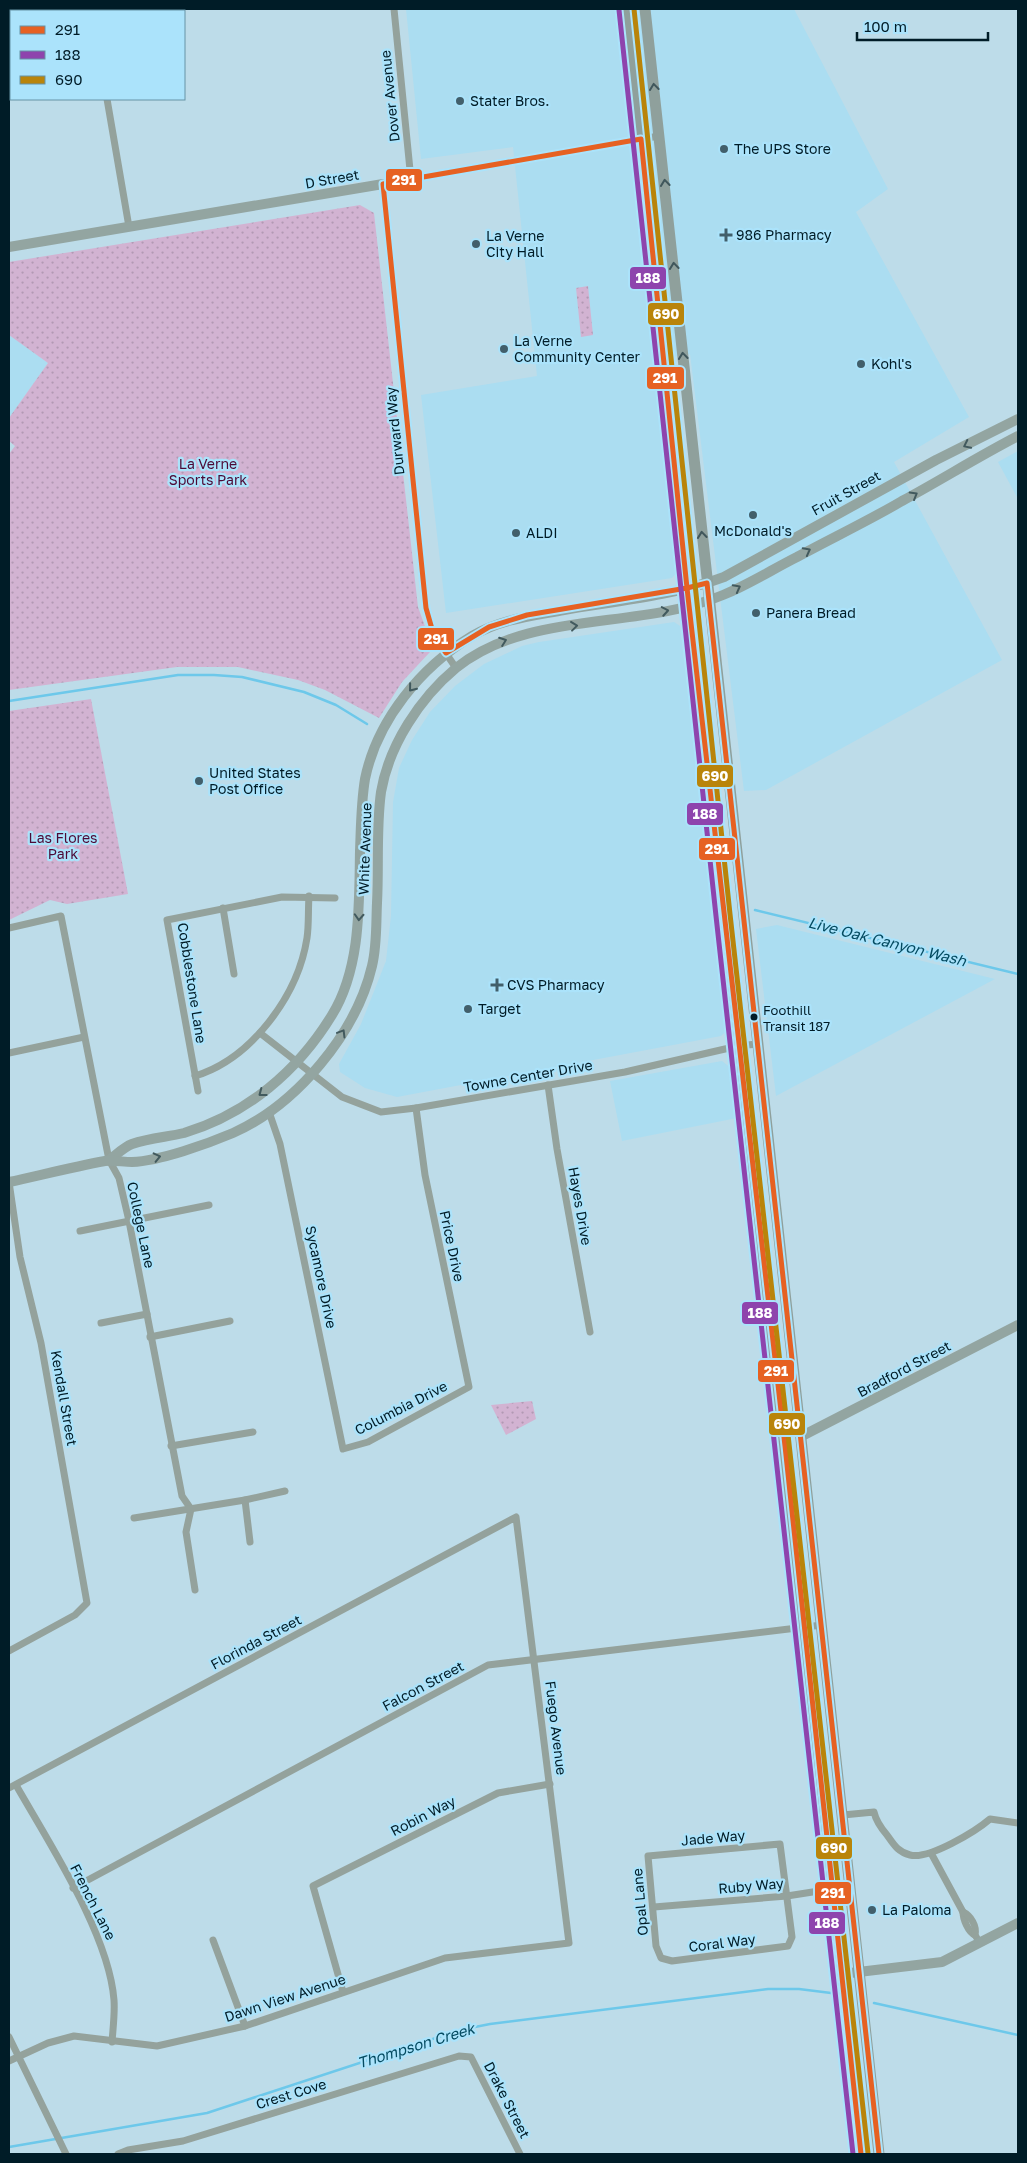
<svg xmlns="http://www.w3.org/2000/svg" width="1027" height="2163" viewBox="0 0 1027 2163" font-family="'Golos Text',sans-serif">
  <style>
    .built { fill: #abddf1 }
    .park { fill: url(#park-dots) }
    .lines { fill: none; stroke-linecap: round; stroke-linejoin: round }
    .stream { stroke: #6dc8ea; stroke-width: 2.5 }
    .street { stroke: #94a29c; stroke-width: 7 }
    .secondary { stroke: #93a5a1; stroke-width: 10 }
    .primary { stroke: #8fa09c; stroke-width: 11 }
    .bus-1-casing { stroke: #abe3fb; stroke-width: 9 }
    .bus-2-casing { stroke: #abe3fb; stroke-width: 9 }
    .bus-3-casing { stroke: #abe3fb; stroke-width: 9 }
    .bus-1 { stroke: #e66122; stroke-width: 5 }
    .bus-2 { stroke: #8e44ad; stroke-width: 5 }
    .bus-3 { stroke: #b9840a; stroke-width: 5 }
    .oneway { stroke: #40575c }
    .oneway2 { stroke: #425a5e }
    .poi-dot { fill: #425f6b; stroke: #abe3fb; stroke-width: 2 }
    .bus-dot { fill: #001c27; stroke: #abe3fb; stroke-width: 2 }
    .labels { text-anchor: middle; stroke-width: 4.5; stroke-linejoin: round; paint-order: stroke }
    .bus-label { font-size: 13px; fill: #001c27; stroke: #abe3fb; text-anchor: start }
    .street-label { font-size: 14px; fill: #001c27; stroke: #abe3fb }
    .poi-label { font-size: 14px; fill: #001c27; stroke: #abe3fb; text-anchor: start }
    .park-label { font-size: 14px; fill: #4d0a36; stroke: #abe3fb }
    .water-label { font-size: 15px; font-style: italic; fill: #044b61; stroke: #abe3fb }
    .line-badge { stroke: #abe3fb; stroke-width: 2 }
    .badge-label { font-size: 14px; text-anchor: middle; font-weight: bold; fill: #fff }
  </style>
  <defs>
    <pattern id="park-dots" width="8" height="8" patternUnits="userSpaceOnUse" patternTransform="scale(1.25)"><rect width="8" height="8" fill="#d2b3d2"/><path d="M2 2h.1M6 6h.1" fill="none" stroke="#b299b4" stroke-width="1.8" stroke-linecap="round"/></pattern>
  </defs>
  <rect width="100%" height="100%" fill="#bddce9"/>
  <!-- built -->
  <g class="built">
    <path d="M 406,9 L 794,9 L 888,189 L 856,212 L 969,417 L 894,462 L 1002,660 L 766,790 L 744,791 L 690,354 L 655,360 L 678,571 L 672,578 L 446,613 L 421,395 L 537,376 L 513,147 L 421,159 Z"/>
    <path d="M 9,335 L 48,363 L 9,418 Z"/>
    <path d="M 1018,451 L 1018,499 L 998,462 Z"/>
    <path d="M 674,622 L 680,626 L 727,1030 L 721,1036 L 397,1097 L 365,1088 L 340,1072 L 339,1064 L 361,1024 L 386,961 L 391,916 L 393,802 L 399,768 L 412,740 L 430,712 L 455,686 L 484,664 L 522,646 L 539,642 Z"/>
    <path d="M 777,925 L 995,979 L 776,1096 L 756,929 Z"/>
    <path d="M 722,1061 L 732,1069 L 737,1118 L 622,1141 L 610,1081 Z"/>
  </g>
  <!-- park -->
  <g class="park">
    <path d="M 360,205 L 374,213 L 418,607 L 431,643 L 430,652 L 402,682 L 379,718 L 325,690 L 298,680 L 238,667 L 177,667 L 9,690 L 9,454 L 15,446 L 9,441 L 9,418 L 48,363 L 9,335 L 9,262 Z"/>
    <path d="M 588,286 L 593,335 L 581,337 L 576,288 Z"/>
    <path d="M 91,699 L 128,894 L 67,904 L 50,900 L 9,920 L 9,711 Z"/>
    <path d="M 532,1401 L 536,1419 L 506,1435 L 491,1405 Z"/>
  </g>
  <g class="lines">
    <!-- stream -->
    <g class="stream">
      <path d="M 9,701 L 178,675 L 214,675 L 242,677 L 304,692 L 336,705 L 367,724"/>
      <path d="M 755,910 L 1018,974"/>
      <path d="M 874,2003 L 1018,2035"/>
      <path d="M 9,2147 L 207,2113 L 460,2030 L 490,2024 L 768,1989 L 799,1989 L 831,1993"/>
    </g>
    <!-- street -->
    <g class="street">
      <path d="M 93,9 L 93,11"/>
      <path d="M 394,9 L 411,180"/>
      <path d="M 107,99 L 129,227"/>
      <path d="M 456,668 L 434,636 L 426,608 L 383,184 L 659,136"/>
      <path d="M 223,908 L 234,974"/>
      <path d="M 9,928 L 61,916 L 109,1160 L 119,1178 L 129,1221 L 182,1496 L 191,1509"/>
      <path d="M 260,1033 L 342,1097 L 381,1112 L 416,1108 L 625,1072 L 738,1046 L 757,1044"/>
      <path d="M 9,1053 L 84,1037"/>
      <path d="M 195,1076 C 251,1059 298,996 307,938 C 309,925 308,910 309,896"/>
      <path d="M 548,1085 L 557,1149 L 590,1332"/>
      <path d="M 198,1091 L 167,920 L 282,897 L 335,898"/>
      <path d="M 269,1112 L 280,1144 L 343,1449 L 368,1442 L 469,1387 L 425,1175 L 416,1108"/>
      <path d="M 80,1231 L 209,1205"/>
      <path d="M 101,1323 L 147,1314"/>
      <path d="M 150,1337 L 230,1321"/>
      <path d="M 171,1446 L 253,1432"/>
      <path d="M 245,1500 L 250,1542"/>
      <path d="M 191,1509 L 186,1532 L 195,1590"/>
      <path d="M 134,1518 L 245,1500 L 285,1491"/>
      <path d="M 9,1651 L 75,1615 L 87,1603 L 41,1343 L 20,1257 L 9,1182"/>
      <path d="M 16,1785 C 49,1843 109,1934 114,2000 C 115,2013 113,2028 112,2042"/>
      <path d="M 9,1788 L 516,1517 L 569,1943 L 445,1958 L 245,2026 L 157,2046 L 74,2036 L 48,2043 L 9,2061"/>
      <path d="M 843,1815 L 874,1812 C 876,1821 881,1828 887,1835 C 894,1845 898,1852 910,1855 C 929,1860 976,1831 990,1819 L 1018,1823"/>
      <path d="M 780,1844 L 792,1937 L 788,1946 L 672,1961 L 661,1958 L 656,1946 L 648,1856 Z"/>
      <path d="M 931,1853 L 963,1912 C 963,1919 968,1932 975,1935 L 980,1943"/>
      <path d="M 73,1888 L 488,1665 L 822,1625"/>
      <path d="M 654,1907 L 787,1896 L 851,1886"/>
      <path d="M 963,1912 C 971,1916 977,1926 975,1935"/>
      <path d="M 213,1940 L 245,2026"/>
      <path d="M 343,1992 L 313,1886 L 498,1793 L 550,1784"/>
      <path d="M 9,2037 L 66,2154"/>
      <path d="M 118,2154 L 128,2150 L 183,2141 L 459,2056 L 471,2057 L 520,2154"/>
    </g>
    <!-- secondary -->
    <g class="secondary">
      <path d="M 9,247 L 383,184"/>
      <path d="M 109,1160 C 116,1155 124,1147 132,1144 C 149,1138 167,1137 184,1133 C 247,1114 298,1071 332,1015 C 361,968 359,905 360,851 C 361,827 361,803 365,779 C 377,720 421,667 472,636 C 501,619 532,616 564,610 C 617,601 673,596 724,577 L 936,460 L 1018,419"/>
      <path d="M 9,1182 C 41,1175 73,1167 105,1161 C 114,1160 123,1162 132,1162 C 160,1161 207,1144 233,1133 C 296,1105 356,1034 372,966 C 377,946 376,924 377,903 C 379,867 376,828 381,792 C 389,745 420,698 456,668 C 530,609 637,631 723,595 C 748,585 773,569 797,557 C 832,538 868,521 902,501 C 941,480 979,456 1018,436"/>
      <path d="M 802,1436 L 1018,1325"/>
      <path d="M 842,1974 L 942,1962 L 1018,1923"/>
    </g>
    <!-- primary -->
    <g class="primary">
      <path d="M 626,9 C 660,311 690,613 723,915 C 769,1328 819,1741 861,2154"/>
      <path d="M 645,9 L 879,2154"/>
    </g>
    <defs>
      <g id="bus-1">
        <path d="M 641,139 L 687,588 L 527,615 L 489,627 L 446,653 L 434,636 L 426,608 L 383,184 Z"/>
        <path d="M 687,588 L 785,1446 L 861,2154"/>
        <path d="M 687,588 L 707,583 L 879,2154"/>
      </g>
      <path id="bus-2" d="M 619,10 L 716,916 L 853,2154"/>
      <path id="bus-3" d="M 634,9 L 730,914 L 868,2153"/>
    </defs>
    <!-- bus-1 casing -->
    <use href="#bus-1" class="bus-1-casing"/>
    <!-- bus-2 casing -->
    <use href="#bus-2" class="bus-2-casing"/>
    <!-- bus-3 casing -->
    <use href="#bus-3" class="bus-3-casing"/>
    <!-- bus-1 -->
    <use href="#bus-1" class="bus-1"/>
    <!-- bus-2 -->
    <use href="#bus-2" class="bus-2"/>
    <!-- bus-3 -->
    <use href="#bus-3" class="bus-3"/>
  </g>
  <!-- one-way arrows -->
  <defs><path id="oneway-chevron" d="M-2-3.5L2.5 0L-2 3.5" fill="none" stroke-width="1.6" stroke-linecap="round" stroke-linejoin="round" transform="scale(1.25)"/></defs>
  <g class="oneway">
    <use href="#oneway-chevron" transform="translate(654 87) rotate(-97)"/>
    <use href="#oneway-chevron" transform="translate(665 183) rotate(-96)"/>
    <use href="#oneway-chevron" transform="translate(674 266) rotate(-96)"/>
    <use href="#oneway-chevron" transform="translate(683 356) rotate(-96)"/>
    <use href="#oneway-chevron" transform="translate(702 535) rotate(-96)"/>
  </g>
  <g class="oneway2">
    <use href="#oneway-chevron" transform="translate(967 445) rotate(154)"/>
    <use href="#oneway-chevron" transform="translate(914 495) rotate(-30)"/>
    <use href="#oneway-chevron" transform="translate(807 551) rotate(-28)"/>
    <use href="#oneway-chevron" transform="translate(737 588) rotate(-28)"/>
    <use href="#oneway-chevron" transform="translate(665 611) rotate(-10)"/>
    <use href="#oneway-chevron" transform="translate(574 626) rotate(-7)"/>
    <use href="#oneway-chevron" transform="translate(503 641) rotate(-20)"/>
    <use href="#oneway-chevron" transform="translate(412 688) rotate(129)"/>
    <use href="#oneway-chevron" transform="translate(359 917) rotate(93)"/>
    <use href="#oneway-chevron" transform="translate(342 1033) rotate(-59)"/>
    <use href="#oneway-chevron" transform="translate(262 1093) rotate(143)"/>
    <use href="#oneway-chevron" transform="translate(157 1157) rotate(-13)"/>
  </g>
  <!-- markers -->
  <g class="poi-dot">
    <circle cx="460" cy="101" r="5"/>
    <circle cx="724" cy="149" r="5"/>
    <path d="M723.5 227.5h5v5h5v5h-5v5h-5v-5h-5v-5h5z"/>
    <circle cx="476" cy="244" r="5"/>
    <circle cx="504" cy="349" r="5"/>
    <circle cx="861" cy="364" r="5"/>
    <circle cx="753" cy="515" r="5"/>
    <circle cx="516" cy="533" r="5"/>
    <circle cx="756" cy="613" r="5"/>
    <circle cx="199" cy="781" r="5"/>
    <path d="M494.5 977.5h5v5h5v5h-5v5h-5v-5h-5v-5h5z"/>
    <circle cx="468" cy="1009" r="5"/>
    <circle cx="872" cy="1910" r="5"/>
  </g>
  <circle class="bus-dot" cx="754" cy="1017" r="4.5"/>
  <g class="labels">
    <!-- bus labels -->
    <g class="bus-label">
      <text x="763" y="1015">Foothill<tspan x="763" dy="16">Transit 187</tspan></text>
    </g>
    <!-- street labels -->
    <g class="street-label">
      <text transform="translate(390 96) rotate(-96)" y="5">Dover Avenue</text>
      <text transform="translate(332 179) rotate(-10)" y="5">D Street</text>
      <text transform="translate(395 431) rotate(-96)" y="5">Durward Way</text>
      <text transform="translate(846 493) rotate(-29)" y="5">Fruit Street</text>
      <text transform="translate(365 849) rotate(-88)" y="5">White Avenue</text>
      <text transform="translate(192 983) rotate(81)" y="5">Cobblestone Lane</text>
      <text transform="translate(528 1076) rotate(-10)" y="5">Towne Center Drive</text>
      <text transform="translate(580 1206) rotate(80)" y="5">Hayes Drive</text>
      <text transform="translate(141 1225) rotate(78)" y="5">College Lane</text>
      <text transform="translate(452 1246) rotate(78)" y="5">Price Drive</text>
      <text transform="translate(321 1277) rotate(78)" y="5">Sycamore Drive</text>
      <text transform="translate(904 1369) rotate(-28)" y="5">Bradford Street</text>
      <text transform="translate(64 1398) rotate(80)" y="5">Kendall Street</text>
      <text transform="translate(401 1408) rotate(-27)" y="5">Columbia Drive</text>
      <text transform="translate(256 1642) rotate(-28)" y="5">Florinda Street</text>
      <text transform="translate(423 1686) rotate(-28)" y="5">Falcon Street</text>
      <text transform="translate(556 1728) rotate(83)" y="5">Fuego Avenue</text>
      <text transform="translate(423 1816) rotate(-27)" y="5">Robin Way</text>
      <text transform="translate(713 1838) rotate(-5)" y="5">Jade Way</text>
      <text transform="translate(751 1886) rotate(-5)" y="5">Ruby Way</text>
      <text transform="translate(93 1902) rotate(63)" y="5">French Lane</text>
      <text transform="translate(640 1902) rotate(-95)" y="5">Opal Lane</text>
      <text transform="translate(722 1943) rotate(-7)" y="5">Coral Way</text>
      <text transform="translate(285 1998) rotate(-18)" y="5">Dawn View Avenue</text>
      <text transform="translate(291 2094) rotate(-17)" y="5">Crest Cove</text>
      <text transform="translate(507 2100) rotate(63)" y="5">Drake Street</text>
    </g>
    <!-- poi labels -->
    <g class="poi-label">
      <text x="470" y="106">Stater Bros.</text>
      <text x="734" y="154">The UPS Store</text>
      <text x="736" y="240">986 Pharmacy</text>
      <text x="486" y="241">La Verne<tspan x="486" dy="16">City Hall</tspan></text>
      <text x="514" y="346">La Verne<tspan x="514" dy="16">Community Center</tspan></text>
      <text x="871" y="369">Kohl's</text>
      <text x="753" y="536" text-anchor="middle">McDonald's</text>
      <text x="526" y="538">ALDI</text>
      <text x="766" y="618">Panera Bread</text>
      <text x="209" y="778">United States<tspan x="209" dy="16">Post Office</tspan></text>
      <text x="507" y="990">CVS Pharmacy</text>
      <text x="478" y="1014">Target</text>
      <text x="882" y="1915">La Paloma</text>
    </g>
    <!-- park labels -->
    <g class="park-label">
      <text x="208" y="469">La Verne<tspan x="208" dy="16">Sports Park</tspan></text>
      <text x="63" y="843">Las Flores<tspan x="63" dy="16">Park</tspan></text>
    </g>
    <!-- water labels -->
    <g class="water-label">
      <text transform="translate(887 942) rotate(14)" y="5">Live Oak Canyon Wash</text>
      <text transform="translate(416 2046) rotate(-17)" y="5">Thompson Creek</text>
    </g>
  </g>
  <g class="line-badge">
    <rect x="385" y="168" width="38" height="24" rx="5" fill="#e66122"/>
    <rect x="629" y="266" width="38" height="24" rx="5" fill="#8e44ad"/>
    <rect x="647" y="302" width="38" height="24" rx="5" fill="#b9840a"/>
    <rect x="646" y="366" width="39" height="24" rx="5" fill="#e66122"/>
    <rect x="417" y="627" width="38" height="24" rx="5" fill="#e66122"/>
    <rect x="696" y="764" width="38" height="24" rx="5" fill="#b9840a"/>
    <rect x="686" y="802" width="38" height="24" rx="5" fill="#8e44ad"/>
    <rect x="698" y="837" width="38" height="24" rx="5" fill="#e66122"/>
    <rect x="741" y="1301" width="38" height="24" rx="5" fill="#8e44ad"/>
    <rect x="757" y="1359" width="38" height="24" rx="5" fill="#e66122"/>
    <rect x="768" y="1412" width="38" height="24" rx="5" fill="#b9840a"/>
    <rect x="815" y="1836" width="38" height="24" rx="5" fill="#b9840a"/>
    <rect x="814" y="1881" width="38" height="24" rx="5" fill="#e66122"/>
    <rect x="808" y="1911" width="38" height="24" rx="5" fill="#8e44ad"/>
  </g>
  <g class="badge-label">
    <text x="404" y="185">291</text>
    <text x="648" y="283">188</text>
    <text x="666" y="319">690</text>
    <text x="665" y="383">291</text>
    <text x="436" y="644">291</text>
    <text x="715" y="781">690</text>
    <text x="705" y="819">188</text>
    <text x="717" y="854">291</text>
    <text x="760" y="1318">188</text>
    <text x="776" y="1376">291</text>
    <text x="787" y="1429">690</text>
    <text x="834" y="1853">690</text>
    <text x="833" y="1898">291</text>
    <text x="827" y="1928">188</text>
  </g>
  <!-- border -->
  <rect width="1027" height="2163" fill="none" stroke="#001c27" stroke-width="20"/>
  <!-- legend -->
  <rect x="10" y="10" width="175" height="90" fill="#abe3fb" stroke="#6793a6"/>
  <rect x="20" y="26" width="25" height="8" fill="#e66122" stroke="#6793a6"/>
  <text x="55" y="35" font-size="15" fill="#001c27">291</text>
  <rect x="20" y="51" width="25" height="8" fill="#8e44ad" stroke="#6793a6"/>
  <text x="55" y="60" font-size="15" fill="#001c27">188</text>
  <rect x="20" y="76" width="25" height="8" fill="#b9840a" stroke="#6793a6"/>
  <text x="55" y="85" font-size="15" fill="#001c27">690</text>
  <!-- scale -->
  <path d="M857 32v8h131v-8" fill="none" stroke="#001c27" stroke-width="2.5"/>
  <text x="864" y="32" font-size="15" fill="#001c27" stroke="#abe3fb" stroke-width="4" paint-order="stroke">100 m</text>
</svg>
